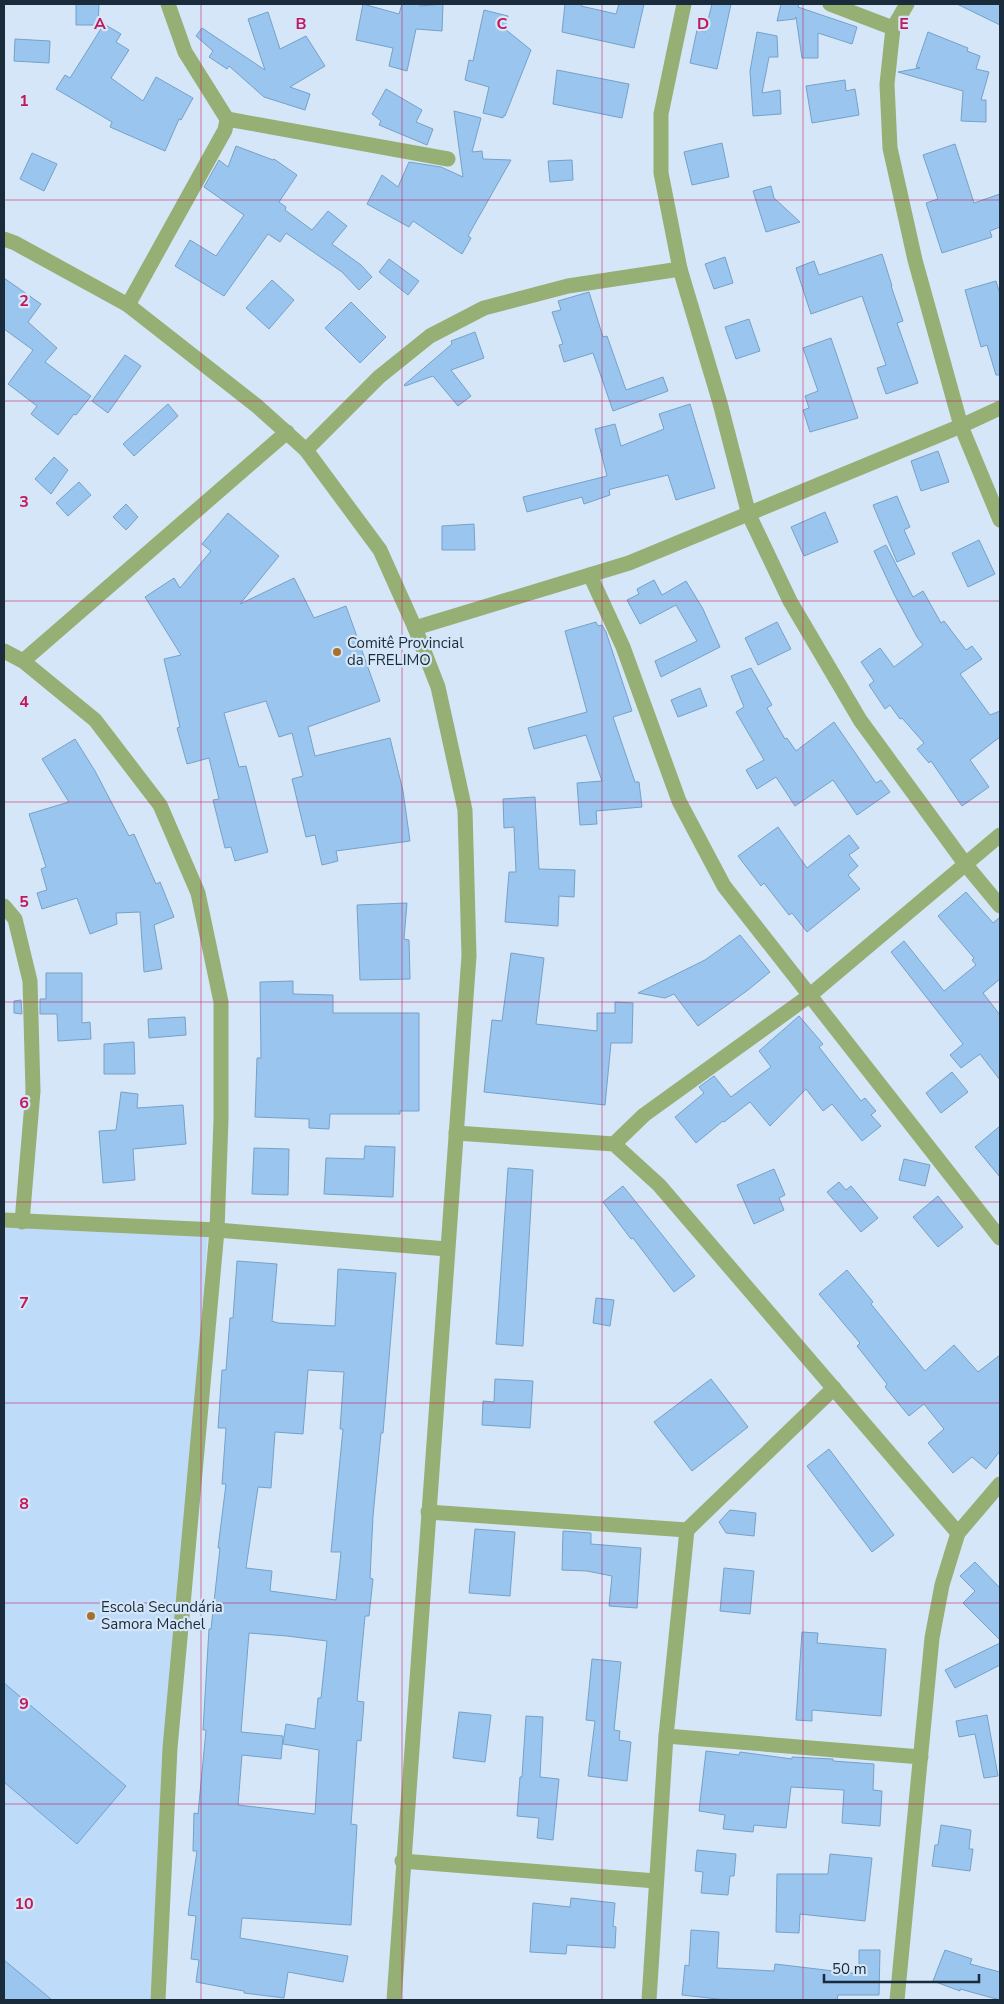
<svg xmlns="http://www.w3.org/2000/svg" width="1004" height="2004" viewBox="0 0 1004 2004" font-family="'Nunito Sans',sans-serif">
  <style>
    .built { fill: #bedcf9 }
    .building { fill: #99c5ef; stroke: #76a1c8; fill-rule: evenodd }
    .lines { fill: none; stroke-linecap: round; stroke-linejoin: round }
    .minor { stroke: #96af74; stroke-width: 15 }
    .grid { fill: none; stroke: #c2185b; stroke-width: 1; stroke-opacity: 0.55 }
    .poi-dot { fill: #a8702d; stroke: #d4e6f7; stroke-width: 2 }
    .labels { text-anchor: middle; stroke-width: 4.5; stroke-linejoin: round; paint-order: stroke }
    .poi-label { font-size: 15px; fill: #1a2b3b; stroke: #d4e6f7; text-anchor: start }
    .grid-label { font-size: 16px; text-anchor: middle; font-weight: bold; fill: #c2185b; stroke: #d4e6f7; stroke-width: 4.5; stroke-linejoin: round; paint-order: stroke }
  </style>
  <rect width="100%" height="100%" fill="#d4e6f7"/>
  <!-- built -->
  <path class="built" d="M 4,1215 L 208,1232 L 150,2000 L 4,2000 Z"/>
  <!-- building -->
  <g class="building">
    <path d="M 76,4 L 99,4 L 98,25 L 76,25 Z"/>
    <path d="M 363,4 L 399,14 L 402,4 L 420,4 L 420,6 L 443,4 L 442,31 L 416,29 L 407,71 L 389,66 L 393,48 L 356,40 Z"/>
    <path d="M 565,4 L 582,4 L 581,6 L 616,14 L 619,4 L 644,4 L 634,48 L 562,32 Z"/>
    <path d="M 712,4 L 731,4 L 717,69 L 690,63 L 697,30 L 705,32 Z"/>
    <path d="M 781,4 L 799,4 L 798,7 L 857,27 L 852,44 L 818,33 L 818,58 L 802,58 L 796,17 L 795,19 L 777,21 Z"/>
    <path d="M 957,4 L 1000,4 L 1000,25 Z"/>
    <path d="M 484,10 L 508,16 L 505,29 L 531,50 L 505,116 L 503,116 L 503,118 L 483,113 L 489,87 L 465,80 L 469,60 L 473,61 Z"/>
    <path d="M 268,12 L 280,49 L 306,36 L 325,66 L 290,87 L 310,94 L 305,110 L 264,97 L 229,66 L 227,69 L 209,57 L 213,51 L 196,36 L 202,28 L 265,70 L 248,19 Z"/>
    <path d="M 104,24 L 121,34 L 116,42 L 129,50 L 111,78 L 143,101 L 156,77 L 193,98 L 181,120 L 179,119 L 165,151 L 110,127 L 112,122 L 56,89 L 65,75 L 70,78 Z"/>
    <path d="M 757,32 L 777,36 L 778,57 L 769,57 L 762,93 L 780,90 L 781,114 L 753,116 L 750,71 Z"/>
    <path d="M 928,32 L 968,48 L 967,51 L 980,56 L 976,69 L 989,72 L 981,100 L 986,100 L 986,122 L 961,121 L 963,91 L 898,72 L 920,68 L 916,67 Z"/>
    <path d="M 15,39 L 50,41 L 49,63 L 14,61 Z"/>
    <path d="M 557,70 L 629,84 L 622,118 L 553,104 Z"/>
    <path d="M 845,80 L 846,91 L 855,89 L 859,115 L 812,123 L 806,86 Z"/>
    <path d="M 386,89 L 422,110 L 416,122 L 433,129 L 427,145 L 379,125 L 381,121 L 372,114 Z"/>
    <path d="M 454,111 L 481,118 L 472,152 L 482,151 L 483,159 L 511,160 L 468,236 L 471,238 L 462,254 L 413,221 L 409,227 L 367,204 L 382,175 L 398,187 L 409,162 L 441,167 L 463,177 Z"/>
    <path d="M 722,143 L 729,177 L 692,185 L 684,152 Z"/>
    <path d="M 955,144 L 974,203 L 1000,194 L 1000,227 L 990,231 L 992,237 L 942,253 L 926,203 L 938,199 L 923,155 Z"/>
    <path d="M 236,146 L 273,160 L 274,159 L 297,175 L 279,202 L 286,207 L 285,210 L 312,230 L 328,211 L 347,226 L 332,244 L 361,265 L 372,277 L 359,290 L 342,272 L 286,233 L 280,242 L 268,234 L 224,296 L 175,266 L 190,240 L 216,256 L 244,215 L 204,187 L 219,160 L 228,167 Z"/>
    <path d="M 32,153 L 57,164 L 44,191 L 20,179 Z"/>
    <path d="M 572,160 L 573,180 L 550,182 L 548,161 Z"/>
    <path d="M 771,186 L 774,198 L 800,222 L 766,232 L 753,191 Z"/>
    <path d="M 882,254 L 892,286 L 891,286 L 903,321 L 897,323 L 918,383 L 886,394 L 877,368 L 886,365 L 862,296 L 811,314 L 796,268 L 814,261 L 819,275 Z"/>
    <path d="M 725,257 L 733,283 L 714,289 L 705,264 Z"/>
    <path d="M 389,259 L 419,281 L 408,295 L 379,272 Z"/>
    <path d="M 4,278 L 41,304 L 28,322 L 57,348 L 45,362 L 91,396 L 76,415 L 74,414 L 58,435 L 31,414 L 37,406 L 8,384 L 33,350 L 4,329 Z"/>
    <path d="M 272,280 L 294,300 L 269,329 L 246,308 Z"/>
    <path d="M 996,281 L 1000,294 L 1000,375 L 996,375 L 987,345 L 981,347 L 965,290 Z"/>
    <path d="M 589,292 L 603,337 L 607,336 L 626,390 L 663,377 L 668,391 L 613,411 L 593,353 L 564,362 L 559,345 L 563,344 L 552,312 L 561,310 L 558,301 Z"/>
    <path d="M 351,302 L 386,337 L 360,363 L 325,328 Z"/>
    <path d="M 749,319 L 760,351 L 736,359 L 725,327 Z"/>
    <path d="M 475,332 L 484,358 L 451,370 L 471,396 L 458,406 L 433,376 L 405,386 L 404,385 L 452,344 L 451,341 Z"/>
    <path d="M 831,338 L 858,418 L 810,432 L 803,410 L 809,408 L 805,396 L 818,391 L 803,348 Z"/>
    <path d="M 125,355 L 141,366 L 108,413 L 92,401 Z"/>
    <path d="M 168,404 L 178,416 L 134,456 L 123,444 Z"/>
    <path d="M 690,404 L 715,488 L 676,500 L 668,475 L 611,489 L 609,490 L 610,495 L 584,504 L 582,497 L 527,512 L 523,497 L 607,476 L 595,429 L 615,424 L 621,446 L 664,429 L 659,414 Z"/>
    <path d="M 938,451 L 949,482 L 921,491 L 911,461 Z"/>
    <path d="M 54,457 L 68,470 L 51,494 L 35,479 Z"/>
    <path d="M 79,482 L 91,495 L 68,516 L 56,503 Z"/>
    <path d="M 897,496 L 910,527 L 904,530 L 915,554 L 897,562 L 873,505 Z"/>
    <path d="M 126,504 L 138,517 L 126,530 L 113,517 Z"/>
    <path d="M 825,512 L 838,542 L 804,556 L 791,527 Z"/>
    <path d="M 228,513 L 279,556 L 240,604 L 294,578 L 314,618 L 346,606 L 380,701 L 308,727 L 315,756 L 390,738 L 403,791 L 410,841 L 336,851 L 338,861 L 322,865 L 315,835 L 306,837 L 292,779 L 303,776 L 292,733 L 279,737 L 266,701 L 224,713 L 239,767 L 246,766 L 268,852 L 235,861 L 231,847 L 225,848 L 213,800 L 219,799 L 209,758 L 187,764 L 177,728 L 180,727 L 164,659 L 181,655 L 145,597 L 174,578 L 180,588 L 211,551 L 202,544 Z"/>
    <path d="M 474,524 L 475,550 L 442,550 L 442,526 Z"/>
    <path d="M 979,540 L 995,574 L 968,587 L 952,553 Z"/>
    <path d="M 886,545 L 913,597 L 923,591 L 941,623 L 944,621 L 966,650 L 972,646 L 982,659 L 960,674 L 990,715 L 1000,711 L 1000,737 L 970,760 L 989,787 L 962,806 L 931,761 L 929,763 L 917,749 L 924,743 L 902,718 L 900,719 L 890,705 L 885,709 L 869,685 L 874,681 L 861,662 L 880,648 L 894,667 L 923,645 L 917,637 L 894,594 L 874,551 Z"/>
    <path d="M 654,580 L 662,595 L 686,581 L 703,609 L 720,647 L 661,677 L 655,661 L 697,641 L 676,605 L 640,624 L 627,600 L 639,594 L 637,589 Z"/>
    <path d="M 596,622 L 598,626 L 602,625 L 606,632 L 632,711 L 613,717 L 635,782 L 639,782 L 642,807 L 596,811 L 597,824 L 580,825 L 577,783 L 602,781 L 586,735 L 534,749 L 528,728 L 587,712 L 565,631 Z"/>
    <path d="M 777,622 L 791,649 L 758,665 L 745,638 Z"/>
    <path d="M 751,668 L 772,705 L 767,708 L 785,739 L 787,738 L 796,751 L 834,722 L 876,783 L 881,780 L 890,792 L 857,815 L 833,780 L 795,806 L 776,777 L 757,789 L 746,770 L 764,760 L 736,712 L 744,707 L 731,676 Z"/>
    <path d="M 700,688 L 707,706 L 678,717 L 671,700 Z"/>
    <path d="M 75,739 L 95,771 L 129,836 L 134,834 L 156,884 L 160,882 L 174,917 L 154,925 L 162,969 L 144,972 L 140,912 L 116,913 L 117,924 L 90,934 L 77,898 L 42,909 L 37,893 L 47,890 L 41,869 L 46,867 L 29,814 L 69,802 L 42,759 Z"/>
    <path d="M 535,797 L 539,869 L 575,870 L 574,897 L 559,896 L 558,926 L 505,922 L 509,872 L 516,872 L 514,827 L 504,828 L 503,799 Z"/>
    <path d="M 778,827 L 807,868 L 849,835 L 859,848 L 849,855 L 858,866 L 848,875 L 860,889 L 807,932 L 792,913 L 789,915 L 764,883 L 761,886 L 738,856 Z"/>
    <path d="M 966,892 L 993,923 L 1000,917 L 1000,979 L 983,993 L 1000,1015 L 1000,1080 L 980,1054 L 961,1068 L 950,1055 L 963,1044 L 891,952 L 904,941 L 944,991 L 976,965 L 972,960 L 974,958 L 938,916 Z"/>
    <path d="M 407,903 L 404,939 L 409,940 L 410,979 L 360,980 L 357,905 Z"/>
    <path d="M 740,935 L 770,972 L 748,990 L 698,1026 L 674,994 L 665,998 L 638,993 L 705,960 Z"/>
    <path d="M 511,953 L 544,958 L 536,1024 L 597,1031 L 597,1013 L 615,1013 L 615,1002 L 633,1003 L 632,1043 L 611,1043 L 605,1105 L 484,1092 L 492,1020 L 502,1021 Z"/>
    <path d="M 46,973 L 82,973 L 82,1023 L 90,1022 L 91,1039 L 58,1041 L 57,1014 L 40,1014 L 40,999 L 46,999 Z"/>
    <path d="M 293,981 L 293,994 L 333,995 L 333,1013 L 419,1013 L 419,1111 L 400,1111 L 400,1114 L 330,1114 L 329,1129 L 309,1128 L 309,1119 L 255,1117 L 257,1058 L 261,1058 L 260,982 Z"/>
    <path d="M 21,1000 L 22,1014 L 14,1013 L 14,1001 Z"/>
    <path d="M 799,1016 L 823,1044 L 819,1047 L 861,1101 L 865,1098 L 876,1111 L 871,1115 L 881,1126 L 862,1141 L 832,1104 L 823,1111 L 806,1089 L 770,1126 L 750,1102 L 724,1122 L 723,1121 L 696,1143 L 675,1117 L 704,1093 L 699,1087 L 714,1076 L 731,1097 L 771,1067 L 759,1051 Z"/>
    <path d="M 185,1017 L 186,1035 L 149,1038 L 148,1019 Z"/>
    <path d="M 134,1042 L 135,1074 L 104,1074 L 104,1044 Z"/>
    <path d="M 952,1072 L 968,1092 L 941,1113 L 926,1093 Z"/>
    <path d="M 121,1092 L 138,1094 L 137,1108 L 183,1105 L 186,1144 L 133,1149 L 135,1180 L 103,1183 L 99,1131 L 116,1130 Z"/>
    <path d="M 1000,1126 L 1000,1177 L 975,1147 Z"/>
    <path d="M 365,1146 L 395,1147 L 393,1197 L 324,1194 L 326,1158 L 364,1159 Z"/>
    <path d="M 254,1148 L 289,1149 L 288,1195 L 252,1194 Z"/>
    <path d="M 904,1159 L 930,1165 L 925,1186 L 899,1180 Z"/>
    <path d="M 508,1168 L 533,1170 L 523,1346 L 496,1344 Z"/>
    <path d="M 774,1169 L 785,1195 L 779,1198 L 784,1210 L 754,1224 L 737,1185 Z"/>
    <path d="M 839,1182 L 846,1190 L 851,1186 L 878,1218 L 861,1232 L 827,1192 Z"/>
    <path d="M 623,1186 L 695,1276 L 674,1292 L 633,1238 L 631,1239 L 603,1202 Z"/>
    <path d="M 938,1196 L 963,1227 L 938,1247 L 913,1217 Z"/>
    <path d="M 237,1261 L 277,1264 L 272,1321 L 278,1323 L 335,1326 L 338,1269 L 396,1273 L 383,1433 L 381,1433 L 373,1516 L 370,1578 L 373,1579 L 369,1616 L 365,1616 L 357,1701 L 364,1702 L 361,1741 L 357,1740 L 351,1824 L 357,1825 L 351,1925 L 242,1918 L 240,1938 L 348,1956 L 343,1982 L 288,1972 L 284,1998 L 244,1993 L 244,1991 L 196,1982 L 199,1960 L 191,1959 L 196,1916 L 188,1915 L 197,1851 L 193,1851 L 194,1813 L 198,1814 L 206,1730 L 203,1730 L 209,1629 L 211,1629 L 220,1548 L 218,1548 L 226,1484 L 222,1484 L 226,1428 L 218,1428 L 222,1370 L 226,1370 L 230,1318 L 233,1318 ZM 308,1370 L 344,1372 L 340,1429 L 343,1429 L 331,1552 L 341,1552 L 336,1600 L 270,1591 L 272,1571 L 246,1568 L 258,1487 L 271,1488 L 275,1432 L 303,1434 ZM 249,1633 L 287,1636 L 327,1641 L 321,1698 L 318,1698 L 315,1729 L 286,1724 L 283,1744 L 319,1750 L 315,1814 L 238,1805 L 242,1755 L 281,1759 L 283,1736 L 241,1732 Z"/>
    <path d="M 847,1270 L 873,1302 L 871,1304 L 925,1371 L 954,1345 L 978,1372 L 1000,1355 L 1000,1451 L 986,1469 L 972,1457 L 953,1473 L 928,1443 L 944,1429 L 924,1404 L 909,1416 L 885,1387 L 887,1384 L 857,1346 L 860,1343 L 819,1294 Z"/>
    <path d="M 596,1298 L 614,1300 L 610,1326 L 593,1323 Z"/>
    <path d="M 495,1379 L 533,1381 L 530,1428 L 482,1425 L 483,1401 L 494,1402 Z"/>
    <path d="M 711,1379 L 748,1427 L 692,1471 L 654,1422 Z"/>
    <path d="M 829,1449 L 894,1535 L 872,1552 L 807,1466 Z"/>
    <path d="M 730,1510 L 756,1513 L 754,1536 L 726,1533 L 719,1522 Z"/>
    <path d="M 475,1529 L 515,1532 L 510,1596 L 469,1593 Z"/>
    <path d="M 563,1531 L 591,1533 L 591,1544 L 641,1548 L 637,1608 L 609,1606 L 612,1576 L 587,1571 L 562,1570 Z"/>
    <path d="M 975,1562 L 1000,1588 L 1000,1640 L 963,1603 L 975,1591 L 960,1576 Z"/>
    <path d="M 724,1568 L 754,1571 L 750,1614 L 720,1611 Z"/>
    <path d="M 802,1632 L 818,1633 L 817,1643 L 886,1649 L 881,1716 L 812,1710 L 812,1721 L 796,1720 Z"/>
    <path d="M 1000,1643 L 1000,1665 L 955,1688 L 945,1670 Z"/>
    <path d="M 592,1659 L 621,1662 L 614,1730 L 620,1731 L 619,1740 L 631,1742 L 627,1781 L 588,1776 L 595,1721 L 586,1720 Z"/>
    <path d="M 4,1683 L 126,1786 L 77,1844 L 4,1782 Z"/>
    <path d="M 459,1712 L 491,1715 L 485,1762 L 453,1758 Z"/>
    <path d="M 987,1715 L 998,1776 L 984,1778 L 975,1734 L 959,1737 L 956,1721 Z"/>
    <path d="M 526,1716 L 543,1717 L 540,1777 L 559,1779 L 553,1840 L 537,1838 L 539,1818 L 517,1816 L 520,1777 L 522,1777 Z"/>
    <path d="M 706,1751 L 739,1755 L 740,1752 L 792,1759 L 792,1757 L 833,1759 L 833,1761 L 874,1764 L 873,1790 L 882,1791 L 880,1826 L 842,1823 L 844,1790 L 791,1787 L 786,1828 L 754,1825 L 753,1832 L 723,1829 L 725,1815 L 699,1811 Z"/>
    <path d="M 941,1825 L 971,1830 L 969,1849 L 973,1849 L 970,1871 L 932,1866 L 935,1845 L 938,1845 Z"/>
    <path d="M 697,1850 L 736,1854 L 734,1876 L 730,1876 L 728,1895 L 701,1893 L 703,1872 L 695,1871 Z"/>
    <path d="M 830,1854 L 872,1858 L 865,1921 L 800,1914 L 799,1933 L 776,1932 L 777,1874 L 828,1874 Z"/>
    <path d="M 571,1898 L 615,1903 L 613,1926 L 616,1927 L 615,1948 L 567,1945 L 566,1954 L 530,1952 L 533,1903 L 570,1907 Z"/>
    <path d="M 691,1930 L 719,1932 L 717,1968 L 774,1971 L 775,1964 L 859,1974 L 859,1950 L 880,1950 L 879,1995 L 838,1995 L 837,2000 L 727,2000 L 682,1995 L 685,1965 L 689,1966 Z"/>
    <path d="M 945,1950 L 972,1959 L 970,1964 L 1000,1972 L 1000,2000 L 960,1989 L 960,1991 L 933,1981 Z"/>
    <path d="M 4,1960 L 52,2000 L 4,2000 Z"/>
  </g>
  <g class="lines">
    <!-- minor -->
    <g class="minor">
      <path d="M 684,4 L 661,114 L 661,173 L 680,269 L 720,403 L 749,515 L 790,601 L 860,720 L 966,865 L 1000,906"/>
      <path d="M 830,4 L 893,28"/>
      <path d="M 907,4 L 893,28 L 887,84 L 890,148 L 915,260 L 961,426 L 1000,520"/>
      <path d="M 227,119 L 448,159"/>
      <path d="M 4,239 L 15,243 L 128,305 L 257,406 L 306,450 L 380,550 L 415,628 L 438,687 L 465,810 L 469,956 L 394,2000"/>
      <path d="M 128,305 L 225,130 L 227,119 L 185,52 L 168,4"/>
      <path d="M 306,450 L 379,377 L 430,336 L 484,308 L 568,286 L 680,269"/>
      <path d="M 590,575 L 623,647 L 679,801 L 724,886 L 1000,1238"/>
      <path d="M 415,628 L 629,563 L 961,426 L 1000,408"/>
      <path d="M 4,651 L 23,661 L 95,720 L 160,805 L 198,893 L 221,1002 L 221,1120 L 217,1230 L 170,1748 L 158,2000"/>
      <path d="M 23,661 L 287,432"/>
      <path d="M 4,906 L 15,919 L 30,981 L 33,1091 L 22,1222"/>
      <path d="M 456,1133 L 614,1144 L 659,1185 L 958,1533"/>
      <path d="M 614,1144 L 644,1115 L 809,996 L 1000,835"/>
      <path d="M 4,1220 L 217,1230 L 447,1249"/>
      <path d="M 428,1512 L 687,1530 L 834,1388"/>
      <path d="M 666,1736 L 921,1757"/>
      <path d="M 402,1861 L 656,1881"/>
      <path d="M 649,2000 L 666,1736 L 687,1530"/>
      <path d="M 897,2000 L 932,1638 L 942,1585 L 958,1533 L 1000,1484"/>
    </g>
  </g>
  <!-- grid -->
  <path class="grid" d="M 201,4 L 201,2000M 402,4 L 402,2000M 602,4 L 602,2000M 803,4 L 803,2000M 4,200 L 1000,200M 4,401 L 1000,401M 4,601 L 1000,601M 4,802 L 1000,802M 4,1002 L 1000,1002M 4,1202 L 1000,1202M 4,1403 L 1000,1403M 4,1603 L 1000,1603M 4,1804 L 1000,1804"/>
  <!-- markers -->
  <g class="poi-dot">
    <circle cx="337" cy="652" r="5"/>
    <circle cx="91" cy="1616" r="5"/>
  </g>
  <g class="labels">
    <!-- poi labels -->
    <g class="poi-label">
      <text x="347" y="648">Comitê Provincial<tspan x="347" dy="17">da FRELIMO</tspan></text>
      <text x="101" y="1612">Escola Secundária<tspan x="101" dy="17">Samora Machel</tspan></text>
    </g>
  </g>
  <g class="grid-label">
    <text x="100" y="29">A</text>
    <text x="301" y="29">B</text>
    <text x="502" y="29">C</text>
    <text x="703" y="29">D</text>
    <text x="904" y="29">E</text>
    <text x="24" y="106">1</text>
    <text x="24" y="306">2</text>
    <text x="24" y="507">3</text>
    <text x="24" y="707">4</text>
    <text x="24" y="907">5</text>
    <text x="24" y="1108">6</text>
    <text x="24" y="1308">7</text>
    <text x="24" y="1509">8</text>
    <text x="24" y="1709">9</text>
    <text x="24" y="1909">10</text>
  </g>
  <!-- border -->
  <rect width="1004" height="2004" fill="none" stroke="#1a2b3b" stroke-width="10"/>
  <!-- scale -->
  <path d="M824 1974v8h155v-8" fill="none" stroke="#1a2b3b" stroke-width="2.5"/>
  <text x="832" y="1974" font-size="15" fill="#1a2b3b" stroke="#d4e6f7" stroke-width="4" paint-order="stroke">50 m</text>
</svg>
